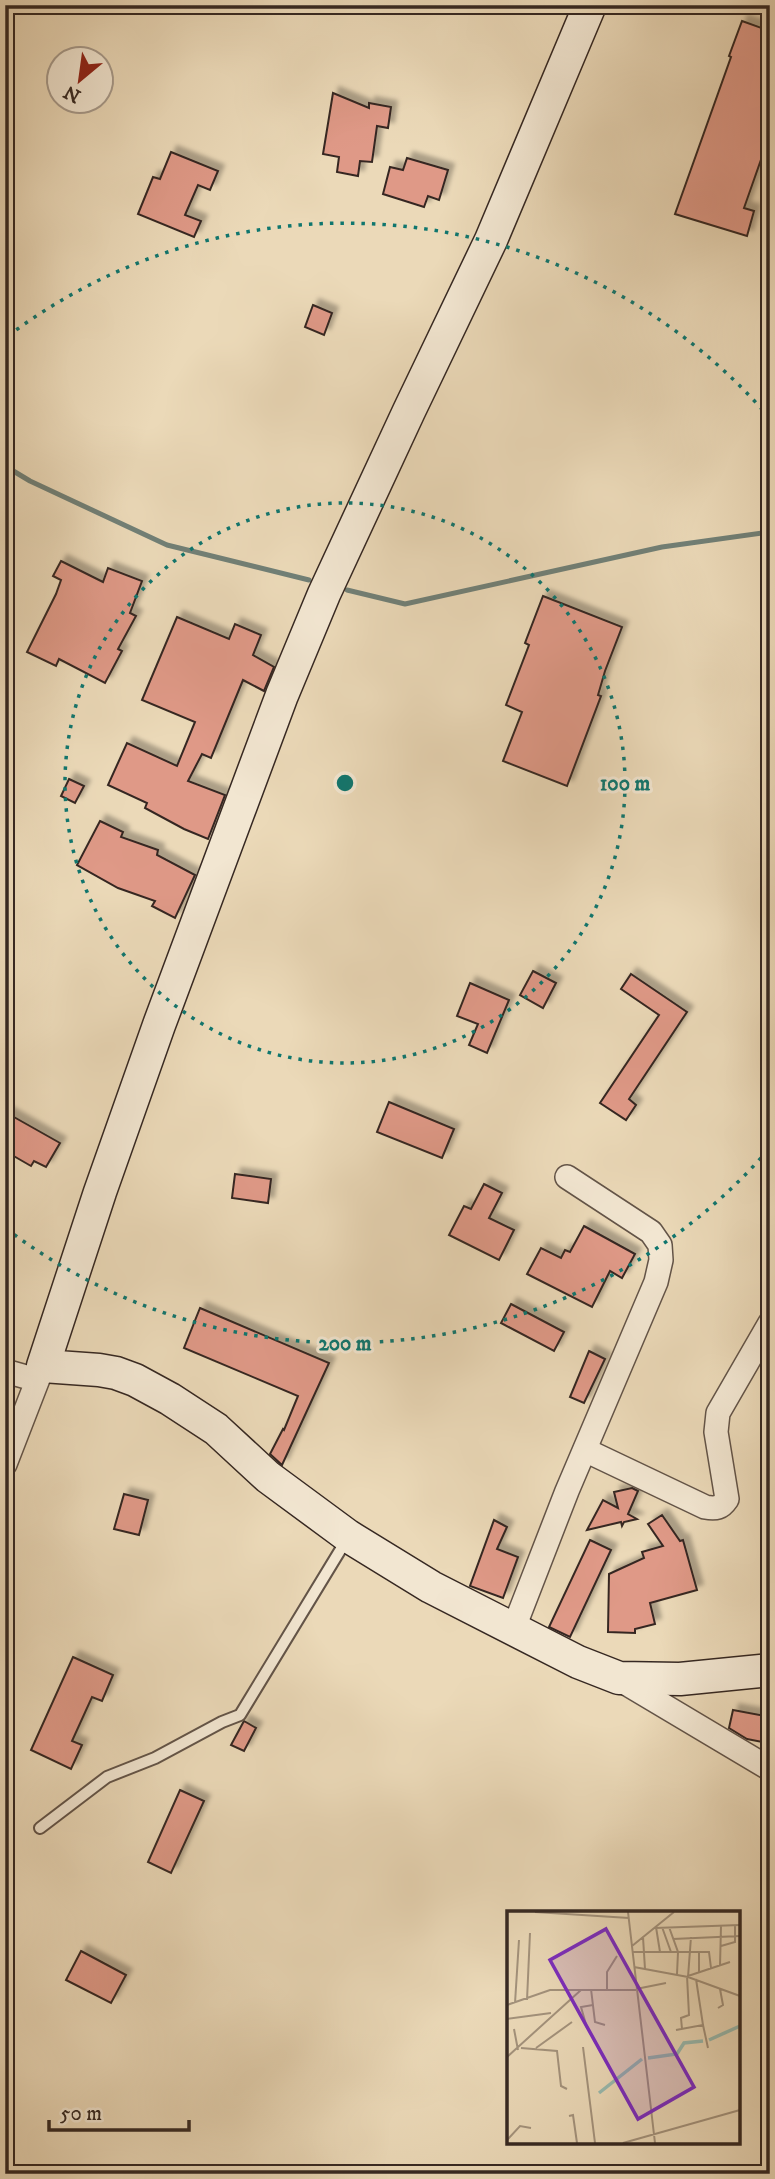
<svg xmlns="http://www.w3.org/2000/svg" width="775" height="2179" viewBox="0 0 775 2179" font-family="'IM FELL DW Pica',serif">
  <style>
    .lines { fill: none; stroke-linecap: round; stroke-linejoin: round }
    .stream { stroke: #718077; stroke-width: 5 }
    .building { fill: #df9987; stroke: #362822; stroke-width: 2; filter: url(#shadow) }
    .lane-casing { stroke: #635448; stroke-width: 14 }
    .street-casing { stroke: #635448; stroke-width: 26 }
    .secondary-casing { stroke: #362822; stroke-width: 35 }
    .lane { stroke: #f2e6d1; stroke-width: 10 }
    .street { stroke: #f2e6d1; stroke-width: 23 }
    .secondary { stroke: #f2e6d1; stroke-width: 32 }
    .ring { fill: none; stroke: #0f766e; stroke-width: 3.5; stroke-dasharray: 3.5 7 }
    .inset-river { fill: none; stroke: #98baaf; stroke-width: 3.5 }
    .inset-road { fill: none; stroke: #a3927c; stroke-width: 2 }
    .view { fill: #7b2cbf; fill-opacity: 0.15; stroke: #7b2cbf; stroke-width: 3.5 }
    .inset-edge { fill: none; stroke: #362822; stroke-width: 3.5 }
    .centre { fill: #0f766e; stroke: #f2e6d1; stroke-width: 3.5 }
    .ring-label { font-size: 21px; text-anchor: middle; font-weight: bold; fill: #0f766e; stroke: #f2e6d1; stroke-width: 6; stroke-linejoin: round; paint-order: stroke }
  </style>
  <defs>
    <filter id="shadow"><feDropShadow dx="6" dy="-6" stdDeviation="2" flood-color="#0004"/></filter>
  </defs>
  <rect width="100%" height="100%" fill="#ebd9b8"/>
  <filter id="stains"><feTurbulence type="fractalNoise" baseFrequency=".00286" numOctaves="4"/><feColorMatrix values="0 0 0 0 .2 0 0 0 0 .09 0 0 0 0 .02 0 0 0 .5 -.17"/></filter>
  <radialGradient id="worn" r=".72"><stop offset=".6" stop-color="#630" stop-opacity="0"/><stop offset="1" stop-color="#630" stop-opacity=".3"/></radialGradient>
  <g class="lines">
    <!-- stream -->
    <g class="stream">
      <path d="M 5,466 L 30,481 L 167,545 L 309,580"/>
      <path d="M 347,590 L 405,604 L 662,547 L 770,532"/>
    </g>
  </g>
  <!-- building -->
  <g class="building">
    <path d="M 742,21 L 770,31 L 770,134 L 744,208 L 754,211 L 747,236 L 675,214 L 731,57 L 729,56 Z"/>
    <path d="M 333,93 L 369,108 L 369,103 L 391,107 L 388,128 L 377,126 L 372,162 L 360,161 L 358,176 L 337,172 L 339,157 L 323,154 Z"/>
    <path d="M 171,152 L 218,171 L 210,190 L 198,185 L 185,215 L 201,221 L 194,237 L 138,214 L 153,177 L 160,179 Z"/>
    <path d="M 407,158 L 448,170 L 439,200 L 428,196 L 424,207 L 383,194 L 390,167 L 403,170 Z"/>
    <path d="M 313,305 L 332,313 L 324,335 L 305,327 Z"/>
    <path d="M 61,561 L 103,582 L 108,568 L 142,581 L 130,613 L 136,616 L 118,649 L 122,651 L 105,683 L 59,659 L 56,666 L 27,652 L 56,594 L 61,580 L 53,576 Z"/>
    <path d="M 543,596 L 622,627 L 605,671 L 598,695 L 601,696 L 567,786 L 503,761 L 522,712 L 506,705 L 529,645 L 525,643 Z"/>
    <path d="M 177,617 L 229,639 L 235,624 L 261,635 L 253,655 L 274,667 L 264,691 L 243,680 L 211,758 L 202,754 L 188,781 L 225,795 L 208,839 L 184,829 L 145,808 L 147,803 L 108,785 L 127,743 L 177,766 L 195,722 L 142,700 Z"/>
    <path d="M 69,779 L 84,786 L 75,803 L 61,796 Z"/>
    <path d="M 100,821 L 123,832 L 121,837 L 158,850 L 157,855 L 195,875 L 175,918 L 152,906 L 155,901 L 118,888 L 77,865 Z"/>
    <path d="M 533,971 L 556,983 L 543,1008 L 520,995 Z"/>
    <path d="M 631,974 L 687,1012 L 629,1099 L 636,1105 L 626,1120 L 600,1103 L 659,1015 L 621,989 Z"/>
    <path d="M 470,983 L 509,1000 L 487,1053 L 469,1045 L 478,1024 L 457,1016 Z"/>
    <path d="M 389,1102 L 454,1129 L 442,1158 L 377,1132 Z"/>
    <path d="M 5,1112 L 60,1143 L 46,1167 L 34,1161 L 31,1166 L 5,1151 Z"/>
    <path d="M 235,1174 L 271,1179 L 268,1203 L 232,1198 Z"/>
    <path d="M 484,1184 L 502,1193 L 489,1218 L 514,1230 L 499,1260 L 449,1235 L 464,1206 L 471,1209 Z"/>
    <path d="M 584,1226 L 635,1254 L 622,1278 L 610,1271 L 592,1307 L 527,1274 L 541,1248 L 561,1258 L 565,1250 L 570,1252 Z"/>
    <path d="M 511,1304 L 564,1332 L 554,1351 L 501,1323 Z"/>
    <path d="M 200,1308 L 329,1363 L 282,1465 L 270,1454 L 283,1429 L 284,1430 L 298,1396 L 184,1348 Z"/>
    <path d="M 589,1351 L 605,1359 L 584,1403 L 570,1397 Z"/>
    <path d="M 632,1488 L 638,1491 L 628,1514 L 637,1519 L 624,1522 L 622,1526 L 621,1522 L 587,1530 L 603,1500 L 618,1508 L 614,1492 Z"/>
    <path d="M 124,1494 L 148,1500 L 139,1535 L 114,1529 Z"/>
    <path d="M 662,1515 L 680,1541 L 683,1540 L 697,1590 L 650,1603 L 655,1624 L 635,1629 L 635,1633 L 608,1632 L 609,1574 L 644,1558 L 642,1552 L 663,1546 L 648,1524 Z"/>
    <path d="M 494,1520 L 507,1527 L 497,1549 L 518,1557 L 503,1598 L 470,1586 Z"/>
    <path d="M 590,1540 L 611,1550 L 570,1637 L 549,1627 Z"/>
    <path d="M 73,1657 L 113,1675 L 102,1701 L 92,1697 L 72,1741 L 82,1745 L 71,1769 L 31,1750 Z"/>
    <path d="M 733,1710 L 770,1717 L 768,1743 L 747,1739 L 729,1728 Z"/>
    <path d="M 244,1721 L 256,1728 L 244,1751 L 231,1745 Z"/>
    <path d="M 180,1790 L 204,1801 L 171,1873 L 148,1862 Z"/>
    <path d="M 81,1951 L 126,1975 L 111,2003 L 66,1980 Z"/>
  </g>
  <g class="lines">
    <defs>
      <path id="lane" d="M 40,1828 L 107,1777 L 155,1758 L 222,1722 L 240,1715 L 347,1539"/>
      <g id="street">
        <path d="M 5,1371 L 37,1380"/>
        <path d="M 585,1450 L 705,1507 C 716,1509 721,1508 727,1499 L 716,1432 L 718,1413 L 770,1323"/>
        <path d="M 5,1464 L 43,1366"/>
        <path d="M 513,1630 L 567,1491 L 656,1282 L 661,1260 L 660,1245 L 651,1232 L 567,1177"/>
        <path d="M 619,1679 L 770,1769"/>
      </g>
      <path id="secondary" d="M 590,5 L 491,240 L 409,411 L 324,594 L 282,695 L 159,1025 L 100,1192 L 43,1366 L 99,1370 L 116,1373 L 135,1380 L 170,1399 L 216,1429 L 268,1477 L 348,1536 L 431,1587 L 578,1662 L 619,1678 L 680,1679 L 770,1670"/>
    </defs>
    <!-- lane casing -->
    <use href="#lane" class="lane-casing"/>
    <!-- street casing -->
    <use href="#street" class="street-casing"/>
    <!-- secondary casing -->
    <use href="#secondary" class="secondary-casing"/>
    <!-- lane -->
    <use href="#lane" class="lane"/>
    <!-- street -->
    <use href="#street" class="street"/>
    <!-- secondary -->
    <use href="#secondary" class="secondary"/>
  </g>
  <!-- distance rings -->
  <g class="ring">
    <circle cx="345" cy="783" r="280"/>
    <path d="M768 1150A560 560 0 0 1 8 1230M8 336A560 560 0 0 1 768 416"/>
  </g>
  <!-- overview -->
  <g transform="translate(507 1911)">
    <rect width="233" height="233" fill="#ebd9b8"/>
    <path class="inset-river" d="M 202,129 L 233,115M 141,147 L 170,143 L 177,132 L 196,130M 92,182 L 135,148"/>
    <path class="inset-road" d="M 28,1 L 122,7M 121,1 L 148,232M 149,16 L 153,41M 155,16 L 164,41M 162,16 L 171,41 L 170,63M 148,17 L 233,14M 136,26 L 138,58M 166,28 L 233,25M 125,35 L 167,1M 214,35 L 228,31 L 228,14M 126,41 L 202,41 L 204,57M 192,41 L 192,62M 213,55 L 214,15M 127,56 L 181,66 L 233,85M 181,65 L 223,51M 181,66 L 184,26M 84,78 L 88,111 L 98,114M 129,78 L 159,72M 100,79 L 100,61 L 110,45M 20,89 L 23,22M 8,92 L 12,29M 0,94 L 43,79 L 74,79M 211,97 L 216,94 L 213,78M 0,108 L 44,102M 196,114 L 201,137M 80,117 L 74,96 L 86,94M 7,118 L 11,139M 175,118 L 174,107 L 182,104 L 180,65M 169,119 L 196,114 L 189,68M 76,136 L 88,232M 14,137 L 50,140 L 54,175 L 60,178M 29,137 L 65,111M 0,146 L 74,79 L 129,79M 62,205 L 66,204 L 70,232M 0,229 L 13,215 L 24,217M 116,232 L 233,199"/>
    <path class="view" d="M 99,18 L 187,176 L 131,208 L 43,49 Z"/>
    <rect width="233" height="233" class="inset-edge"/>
  </g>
  <circle cx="345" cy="783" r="10" class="centre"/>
  <g class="ring-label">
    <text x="625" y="790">100 m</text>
    <text x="345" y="1350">200 m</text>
  </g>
  <!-- margin -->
  <rect width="775" height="2179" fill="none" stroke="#ebd9b8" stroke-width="28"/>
  <rect x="7" y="7" width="761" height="2165" fill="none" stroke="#362822" stroke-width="3.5"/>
  <rect x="14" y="14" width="747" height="2151" fill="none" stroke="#362822" stroke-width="2"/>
  <!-- north arrow -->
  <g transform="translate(80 80) rotate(209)"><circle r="33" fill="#f2e6d1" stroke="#a79a8b" stroke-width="2"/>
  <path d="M0-5L12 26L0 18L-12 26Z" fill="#8f2418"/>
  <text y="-10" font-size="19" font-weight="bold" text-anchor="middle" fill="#362822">N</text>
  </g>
  <!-- scale -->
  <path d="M49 2120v10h140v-10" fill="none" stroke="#362822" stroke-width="3.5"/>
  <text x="60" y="2120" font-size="21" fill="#362822" stroke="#f2e6d1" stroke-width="5" paint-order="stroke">50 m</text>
  <rect width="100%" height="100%" filter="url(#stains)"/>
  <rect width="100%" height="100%" fill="url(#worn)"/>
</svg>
